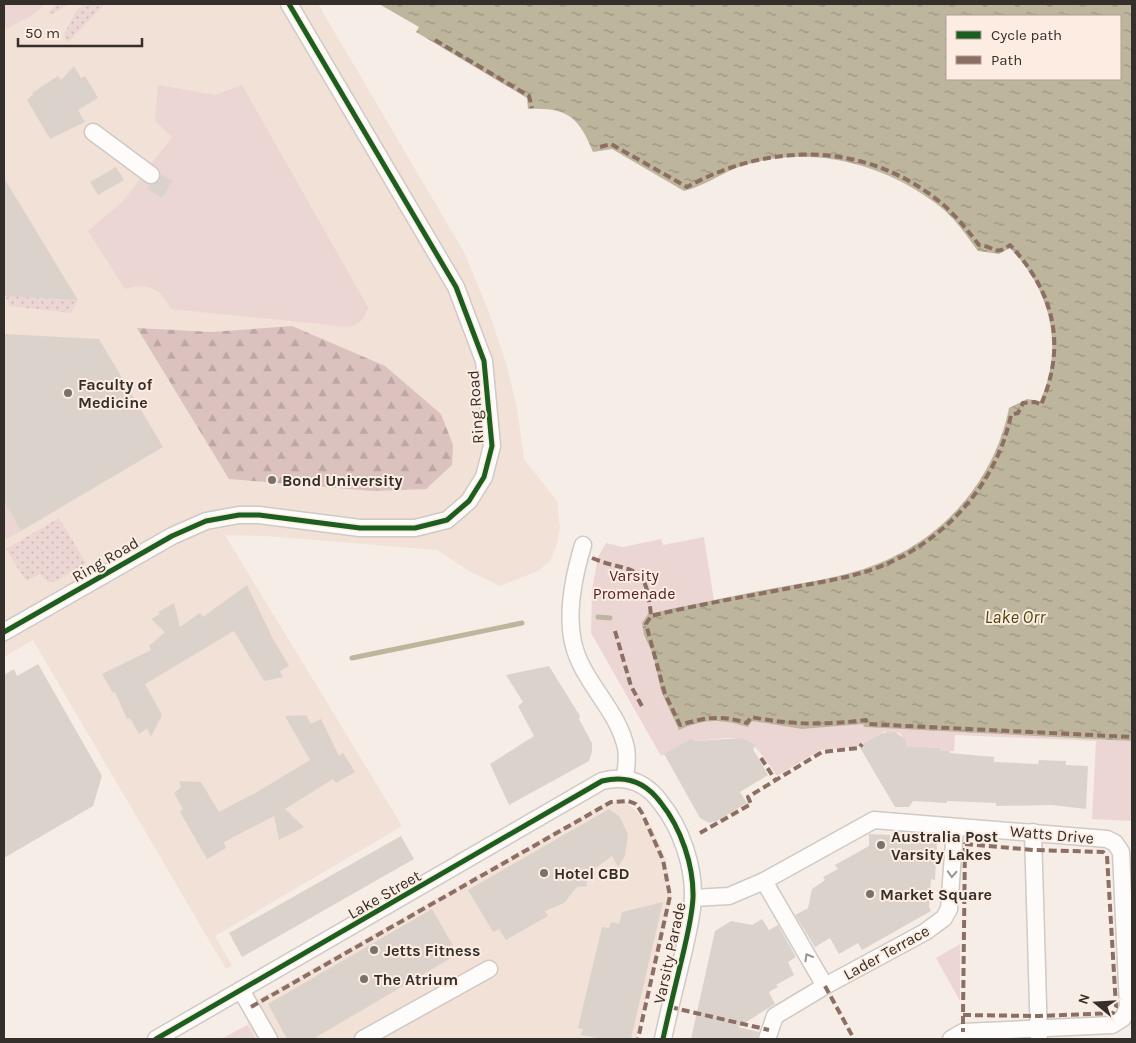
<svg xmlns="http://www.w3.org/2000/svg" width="1136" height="1043" viewBox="0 0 1136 1043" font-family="Karla,sans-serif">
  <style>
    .built { fill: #f1e1d6 }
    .green { fill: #ecd6d3 }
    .forest { fill: url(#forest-firs) }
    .garden { fill: url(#garden-dots) }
    .water { fill: url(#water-ripples); fill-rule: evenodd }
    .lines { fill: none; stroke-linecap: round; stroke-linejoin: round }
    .stream { stroke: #bdb69d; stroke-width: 5 }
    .building { fill: #dbd3cb }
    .minor-casing { stroke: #d0c9c4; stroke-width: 19 }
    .minor { stroke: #fefcfb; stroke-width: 16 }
    .quiet { stroke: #8d6e63; stroke-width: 4; stroke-dasharray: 8 4; stroke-linecap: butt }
    .cycleway-casing { stroke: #fcece1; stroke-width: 8 }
    .cycleway { stroke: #1b5e20; stroke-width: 5 }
    .oneway { stroke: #999692 }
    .poi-dot { fill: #78726c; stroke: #fcece1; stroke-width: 2 }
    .labels { text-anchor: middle; stroke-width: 4; stroke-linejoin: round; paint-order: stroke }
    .poi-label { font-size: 16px; font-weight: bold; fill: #342f2a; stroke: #fcece1; text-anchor: start }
    .street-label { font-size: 16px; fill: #342f2a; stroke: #fcece1 }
    .park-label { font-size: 16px; fill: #582429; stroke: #fcece1 }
    .water-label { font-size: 18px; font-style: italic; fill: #52480b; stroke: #fcece1 }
  </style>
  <defs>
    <pattern id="forest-firs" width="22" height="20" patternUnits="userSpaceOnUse" patternTransform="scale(1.25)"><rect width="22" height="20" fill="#dcc2bf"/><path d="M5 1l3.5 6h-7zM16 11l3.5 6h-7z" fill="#bda7a4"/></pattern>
    <pattern id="garden-dots" width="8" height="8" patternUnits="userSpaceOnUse" patternTransform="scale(1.25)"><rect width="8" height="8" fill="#ecd6d3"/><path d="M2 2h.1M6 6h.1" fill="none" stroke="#cbb8b5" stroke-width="1.8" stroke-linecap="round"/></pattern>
    <pattern id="water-ripples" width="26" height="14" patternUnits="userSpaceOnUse" patternTransform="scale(1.25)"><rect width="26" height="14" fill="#bdb69d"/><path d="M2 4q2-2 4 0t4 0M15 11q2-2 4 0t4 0" fill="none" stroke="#9a9480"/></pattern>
  </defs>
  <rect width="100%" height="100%" fill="#f6ede7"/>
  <!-- built -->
  <g class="built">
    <path d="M 4,4 L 318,4 L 465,254 L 489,313 L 506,363 L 517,408 L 524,459 L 557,501 L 560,528 L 557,544 L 550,561 L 538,571 L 500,586 L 471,572 L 437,550 L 265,536 L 225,535 L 402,826 L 215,936 L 232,966 L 226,969 L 33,640 L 4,657 Z"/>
    <path d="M 625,801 L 651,825 L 666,859 L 672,896 L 636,1039 L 256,1039 L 247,1025 L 257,1000 L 607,802 Z"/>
  </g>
  <!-- green -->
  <g class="green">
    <path d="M 4,4 L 45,4 L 33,15 L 4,30 Z"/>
    <path d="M 158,85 L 215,95 L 242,85 L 368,307 C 362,332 342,327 322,324 L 171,309 C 161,289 147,281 125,289 L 88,231 L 123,201 L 172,137 L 155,121 Z"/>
    <path d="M 4,500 L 21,531 L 4,540 Z"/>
    <path d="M 704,537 L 715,607 L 699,713 L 1132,734 L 1132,821 L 1092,819 L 1096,741 L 955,735 L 954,751 L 940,751 L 939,748 L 907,746 L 901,734 L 895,732 L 887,734 L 885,731 L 859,746 L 820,750 L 777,776 C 745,730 748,737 694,741 L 692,738 L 661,756 L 591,633 L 592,590 L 598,557 L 606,543 L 623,547 L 661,539 L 663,545 Z"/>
    <path d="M 960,944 L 960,1001 L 936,958 Z"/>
    <path d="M 247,1025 L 256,1039 L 221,1039 Z"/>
  </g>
  <!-- forest -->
  <path class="forest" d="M 292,326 L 385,366 L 441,414 L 453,445 L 452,465 L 426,489 L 373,491 L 229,479 L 137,328 L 211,332 Z"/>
  <!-- garden -->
  <g class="garden">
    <path d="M 56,4 L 69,4 L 50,15 L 49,12 Z"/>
    <path d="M 83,4 L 104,5 L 67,43 L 64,35 L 76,11 Z"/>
    <path d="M 9,296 L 78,300 L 71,313 L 10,306 L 6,298 Z"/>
    <path d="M 59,518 L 86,563 L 54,582 L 48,582 L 40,574 L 26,581 L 6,549 Z"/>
  </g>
  <!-- water -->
  <path class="water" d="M 379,4 L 1132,4 L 1132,741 L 864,727 L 863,724 L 802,729 L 752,721 L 748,727 C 721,719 705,718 679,730 L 661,691 L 653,654 L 644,635 L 642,623 L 648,614 C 690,605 733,596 775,588 C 802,583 831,579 857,571 C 935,548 993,487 1009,408 L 1027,399 L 1040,401 C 1065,346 1050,290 1010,248 L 999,254 L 978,251 C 966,235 954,217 938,205 C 883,163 811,145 744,165 C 723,172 705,186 684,191 L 612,149 L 593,152 C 579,117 567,107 528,109 L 527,98 L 416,32 L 419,27 ZM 947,16 L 1120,16 L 1120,79 L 947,79 Z"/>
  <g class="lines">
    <!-- stream -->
    <g class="stream">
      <path d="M 598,617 L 610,618"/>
      <path d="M 352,658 L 522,623"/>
    </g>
  </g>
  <!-- building -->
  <g class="building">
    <path d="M 74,66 L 81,78 L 85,76 L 98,98 L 78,110 L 85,122 L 50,139 L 27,100 L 33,95 L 32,93 L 58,76 L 61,80 Z"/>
    <path d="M 116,167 L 124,180 L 98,195 L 90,182 Z"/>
    <path d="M 161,174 L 173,181 L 162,198 L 147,189 L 150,185 L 159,181 Z"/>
    <path d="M 4,178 L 78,300 L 4,296 Z"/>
    <path d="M 4,334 L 99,339 L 163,447 L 21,531 L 4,500 Z"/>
    <path d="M 247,585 L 273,639 L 289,666 L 280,671 L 283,677 L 264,681 L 234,631 L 145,684 L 162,715 L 151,737 L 147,728 L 139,734 L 130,718 L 127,719 L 115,692 L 113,693 L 102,674 L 151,650 L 149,646 L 165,632 L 151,619 L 160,614 L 158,612 L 174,603 L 180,627 L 200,613 L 203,617 Z"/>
    <path d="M 38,664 L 102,776 L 93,806 L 4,858 L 4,675 L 14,669 L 17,676 Z"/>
    <path d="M 549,666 L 580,716 L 579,719 L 592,743 L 592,752 L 589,761 L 509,805 L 490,764 L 534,736 L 518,706 L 523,702 L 506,675 Z"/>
    <path d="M 306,715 L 311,724 L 321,719 L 339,756 L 343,753 L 355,772 L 336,783 L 333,779 L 285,809 L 304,827 L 279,840 L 274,816 L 224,842 L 226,848 L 207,859 L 180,812 L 183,809 L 174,793 L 181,787 L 179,781 L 201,782 L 219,812 L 257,792 L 310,760 L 285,716 Z"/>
    <path d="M 895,732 L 905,739 L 907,746 L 940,748 L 940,751 L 950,751 L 950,753 L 994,757 L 994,762 L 1038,764 L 1039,760 L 1066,761 L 1066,765 L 1088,766 L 1086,809 L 1052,805 L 996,806 L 996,803 L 947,801 L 947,803 L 913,801 L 909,807 L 895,807 L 859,746 L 882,733 Z"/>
    <path d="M 692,738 L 694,741 L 743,738 L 756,745 L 753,749 L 768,775 L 740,792 L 747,803 L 717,821 L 709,823 L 700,818 L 664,754 Z"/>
    <path d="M 609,809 L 619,816 L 628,834 L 625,856 L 618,867 L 612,856 L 586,875 L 587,886 L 577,887 L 564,903 L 545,911 L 548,916 L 506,940 L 499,929 L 493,932 L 468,890 Z"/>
    <path d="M 869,834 L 890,835 L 890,841 L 937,843 L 935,880 L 931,879 L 929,907 L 931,911 L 862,950 L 858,943 L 839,954 L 830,938 L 815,947 L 795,915 L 808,908 L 812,889 L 825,880 L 823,877 L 838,869 L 835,865 L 869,846 Z"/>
    <path d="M 401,836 L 414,859 L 242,957 L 229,933 Z"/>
    <path d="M 663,902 L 631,1039 L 602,1039 L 581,1035 L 583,1029 L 578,1028 L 602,927 L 609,928 L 611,922 L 619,924 L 622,912 Z"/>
    <path d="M 432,909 L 458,954 L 313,1039 L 287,1039 L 268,1004 Z"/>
    <path d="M 762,919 L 769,930 L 778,925 L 796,957 L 788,962 L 794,975 L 776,985 L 778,987 L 769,992 L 775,1004 L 738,1027 L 759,1032 L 757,1039 L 691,1039 L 715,931 L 731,921 L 752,925 Z"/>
  </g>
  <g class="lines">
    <defs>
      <g id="minor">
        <path d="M 93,132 L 151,175"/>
        <path d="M 583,545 C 574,575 566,611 573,642 C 581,681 618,709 626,748 C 628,758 626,768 625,778"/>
        <path d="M 4,632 L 172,536 L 206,521 L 239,515 L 259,515 L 360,528 L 415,528 L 447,520 L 469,501 L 484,477 L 492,446 L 484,361 L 456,287 L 289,4"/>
        <path d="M 1033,832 L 1039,1039"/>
        <path d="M 764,881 L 825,986 L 925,932 L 944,918 L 949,909 L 955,828"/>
        <path d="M 693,898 L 729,896 L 764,881 L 874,820 L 1107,839 L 1115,843 L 1121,852 L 1128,1007 L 1123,1018 L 1112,1025 L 963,1032 L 951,1039"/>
        <path d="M 241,990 L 269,1039"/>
        <path d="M 156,1039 L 602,781 C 626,775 646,782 661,803 C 681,828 694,866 693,898 C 692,917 687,936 683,954 C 676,983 669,1011 663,1039"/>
        <path d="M 363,1039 L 489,969"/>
        <path d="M 767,1039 L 775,1016 L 825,986"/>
      </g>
    </defs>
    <!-- minor casing -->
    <use href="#minor" class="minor-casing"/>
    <!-- minor -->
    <use href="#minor" class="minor"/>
    <!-- quiet -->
    <g class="quiet">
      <path d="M 435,40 L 529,96 L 532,108"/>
      <path d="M 600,147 L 611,144 L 687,187 C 769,142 865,141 940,202 C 955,214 967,230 979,245 C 995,246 994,257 1010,245 C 1054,292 1067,344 1041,405 L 1035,402 L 1023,403 L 1018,413 L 1011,415 C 998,478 953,532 895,560 C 865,575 832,580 800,586 C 750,596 700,604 651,616 L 646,624 L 665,694 L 680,725 C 706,717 721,715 747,723 L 751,717 C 791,725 826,725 866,720 L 867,724 L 1132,737"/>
      <path d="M 592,558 C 633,575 646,559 651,616"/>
      <path d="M 615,631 L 631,686 L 643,708"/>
      <path d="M 761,758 L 776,781"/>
      <path d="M 700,833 L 751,804 L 748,797 L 822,752 L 859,748 L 862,744"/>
      <path d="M 825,986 L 854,1039"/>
      <path d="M 251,1007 L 611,802 L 628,801 L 636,804 L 642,813 L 663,860 L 670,896 L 638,1039"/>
      <path d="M 670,1007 L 769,1030"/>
      <path d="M 963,1015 L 1039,1016 L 1113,1013 L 1116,1007 L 1107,856 L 1103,852 L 1034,850 L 965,844 L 963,1015 L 963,1032"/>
    </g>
    <defs>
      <g id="cycleway">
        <path d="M 4,632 L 172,536 L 206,521 L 239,515 L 259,515 L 360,528 L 415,528 L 447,520 L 469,501 L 484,477 L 492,446 L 484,361 L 456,287 L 289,4"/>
        <path d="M 156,1039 L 602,781 C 626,775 646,782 661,803 C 681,828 694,866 693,898 C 692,917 687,936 683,954 C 676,983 669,1011 663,1039"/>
      </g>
    </defs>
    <!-- cycleway casing -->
    <use href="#cycleway" class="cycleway-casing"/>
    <!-- cycleway -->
    <use href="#cycleway" class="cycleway"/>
  </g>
  <!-- one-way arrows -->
  <defs><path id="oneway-chevron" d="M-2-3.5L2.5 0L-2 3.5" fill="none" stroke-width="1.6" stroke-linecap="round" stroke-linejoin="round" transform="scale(1.25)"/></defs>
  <g class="oneway">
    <use href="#oneway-chevron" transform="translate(952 874) rotate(93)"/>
    <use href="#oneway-chevron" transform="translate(808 957) rotate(-120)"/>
  </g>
  <!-- markers -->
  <g class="poi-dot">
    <circle cx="68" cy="393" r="5"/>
    <circle cx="272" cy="480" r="5"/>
    <circle cx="881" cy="845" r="5"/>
    <circle cx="544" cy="873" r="5"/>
    <circle cx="870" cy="894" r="5"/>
    <circle cx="374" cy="950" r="5"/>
    <circle cx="364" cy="979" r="5"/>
  </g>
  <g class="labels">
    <!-- poi labels -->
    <g class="poi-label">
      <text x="78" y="390">Faculty of<tspan x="78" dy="18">Medicine</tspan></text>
      <text x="282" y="486">Bond University</text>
      <text x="891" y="842">Australia Post<tspan x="891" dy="18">Varsity Lakes</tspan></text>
      <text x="554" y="879">Hotel CBD</text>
      <text x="880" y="900">Market Square</text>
      <text x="384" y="956">Jetts Fitness</text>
      <text x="374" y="985">The Atrium</text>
    </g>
    <!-- street labels -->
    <g class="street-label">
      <text transform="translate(475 407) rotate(-94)" y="6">Ring Road</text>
      <text transform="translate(105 559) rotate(-30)" y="6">Ring Road</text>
      <text transform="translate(1052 834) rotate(5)" y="6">Watts Drive</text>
      <text transform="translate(384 894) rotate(-30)" y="6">Lake Street</text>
      <text transform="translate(886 952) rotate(-29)" y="6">Lader Terrace</text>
      <text transform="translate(669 953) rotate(-78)" y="6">Varsity Parade</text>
    </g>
    <!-- park labels -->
    <g class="park-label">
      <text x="634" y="581">Varsity<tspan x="634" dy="18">Promenade</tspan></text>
    </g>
    <!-- water labels -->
    <g class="water-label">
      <text x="1015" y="623">Lake Orr</text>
    </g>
  </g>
  <!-- border -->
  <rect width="1136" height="1043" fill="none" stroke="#342f2a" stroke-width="10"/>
  <!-- legend -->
  <rect x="946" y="15" width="175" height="65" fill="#fcece1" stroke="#aca098"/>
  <rect x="956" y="31" width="25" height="8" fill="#1b5e20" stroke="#aca098"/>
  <text x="991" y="40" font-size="15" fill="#342f2a">Cycle path</text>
  <rect x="956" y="56" width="25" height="8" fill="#8d6e63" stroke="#aca098"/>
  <text x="991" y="65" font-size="15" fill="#342f2a">Path</text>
  <!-- north arrow -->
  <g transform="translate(1096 1003) rotate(288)" stroke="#fcece1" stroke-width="4" paint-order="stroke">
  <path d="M0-4L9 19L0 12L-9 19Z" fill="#342f2a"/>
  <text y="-8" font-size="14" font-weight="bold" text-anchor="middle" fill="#342f2a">N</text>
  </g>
  <!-- scale -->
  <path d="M18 38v8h124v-8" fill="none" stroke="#342f2a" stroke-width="2.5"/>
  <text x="25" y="38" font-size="15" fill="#342f2a" stroke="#fcece1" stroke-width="4" paint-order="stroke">50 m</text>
</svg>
